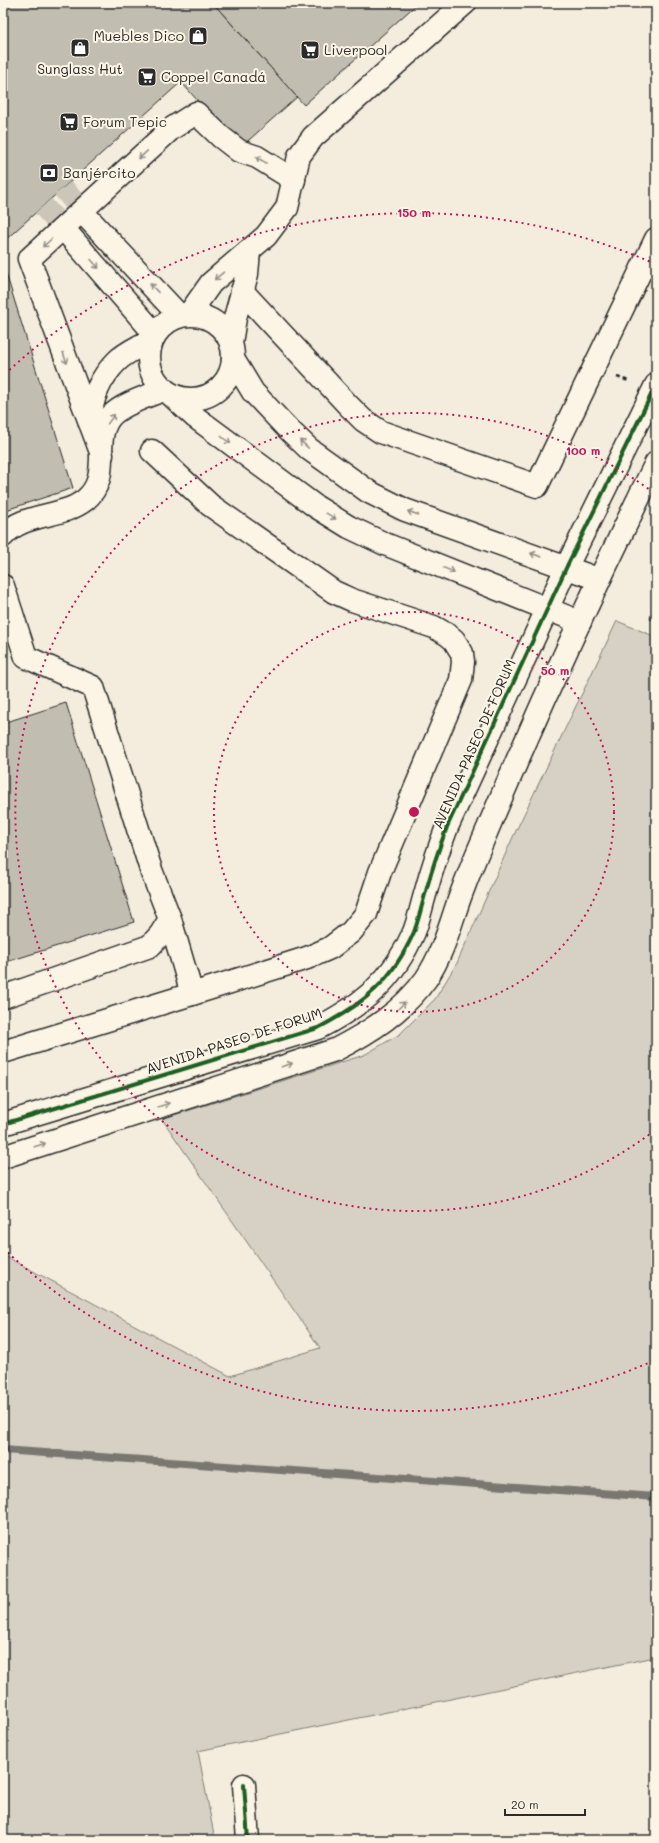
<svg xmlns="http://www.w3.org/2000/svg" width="659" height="1843" viewBox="0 0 659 1843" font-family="Mali,sans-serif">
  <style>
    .green { fill: #d6d1c4; stroke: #807e78 }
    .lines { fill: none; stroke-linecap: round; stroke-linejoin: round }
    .stream { stroke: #7a7771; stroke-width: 8 }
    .building { fill: #c2bdb1; stroke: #2b2b2b }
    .minor-tunnel { stroke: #ccc6ba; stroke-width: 22; stroke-dasharray: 22 11; stroke-linecap: butt }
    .minor-casing { stroke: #2b2b2b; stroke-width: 25 }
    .path { stroke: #2b2b2b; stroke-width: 2.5; stroke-dasharray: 4 3; stroke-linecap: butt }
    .minor { stroke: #fcf5e5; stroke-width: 22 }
    .cycleway-casing { stroke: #fcf5e5; stroke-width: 6 }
    .cycleway { stroke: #1b5e20; stroke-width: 4 }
    .oneway { stroke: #949088 }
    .ring { fill: none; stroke: #c2185b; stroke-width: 2; stroke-dasharray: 2 4 }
    .labels { text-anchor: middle; stroke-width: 4; stroke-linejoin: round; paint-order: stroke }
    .poi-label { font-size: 14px; fill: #2b2b2b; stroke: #fcf5e5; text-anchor: start }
    .street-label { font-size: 14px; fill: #2b2b2b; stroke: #fcf5e5 }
    .centre { fill: #c2185b; stroke: #fcf5e5; stroke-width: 2 }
    .ring-label { font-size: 12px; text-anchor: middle; font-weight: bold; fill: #c2185b; stroke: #fcf5e5; stroke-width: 4; stroke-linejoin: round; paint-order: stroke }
  </style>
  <rect width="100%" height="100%" fill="#f4edde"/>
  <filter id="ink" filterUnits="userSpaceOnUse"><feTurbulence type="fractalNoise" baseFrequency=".025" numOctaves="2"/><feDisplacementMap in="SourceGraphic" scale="8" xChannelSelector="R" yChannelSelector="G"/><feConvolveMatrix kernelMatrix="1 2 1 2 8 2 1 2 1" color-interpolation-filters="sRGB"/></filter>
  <g filter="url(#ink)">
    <!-- green -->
    <path class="green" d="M 617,621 L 656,637 L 656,1664 L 655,1657 L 198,1751 L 215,1840 L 3,1840 L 3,1255 L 230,1376 L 320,1348 L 162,1119 L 364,1055 L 400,1034 L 435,999 L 457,963 L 513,837 Z"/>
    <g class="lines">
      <!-- stream -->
      <path class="stream" d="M 3,1450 L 656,1497"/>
    </g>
    <!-- building -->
    <g class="building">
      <path d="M 3,3 L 213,3 L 297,97 L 240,148 L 181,82 L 3,242 Z"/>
      <path d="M 213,3 L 418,3 L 304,105 Z"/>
      <path d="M 3,264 L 73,488 L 3,511 Z"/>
      <path d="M 656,605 L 656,621 L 650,619 Z"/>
      <path d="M 66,703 L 134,922 L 3,963 L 3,723 Z"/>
    </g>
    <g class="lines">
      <!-- minor-tunnel -->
      <g class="minor-tunnel">
        <path d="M 63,188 L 87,217"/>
        <path d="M 43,206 L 69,235"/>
      </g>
      <defs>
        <g id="minor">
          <path d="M 87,217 L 176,312 L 181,315"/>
          <path d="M 69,235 L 155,334"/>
          <path d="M 242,291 L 348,405 L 363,420 L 381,432 L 537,486 L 656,239"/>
          <path d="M 189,314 L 211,283 L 266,236 L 287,208 L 299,156 L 313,137 L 465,3"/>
          <circle cx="191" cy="357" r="42"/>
          <path d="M 231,343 L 235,318 L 247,274 L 249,251"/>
          <path d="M 233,359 L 253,392 L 286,427 L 309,449 L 369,492 L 405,510 L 598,579"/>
          <path d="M 170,394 L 195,417 L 315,506 L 349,527 L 385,544 L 580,622"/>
          <path d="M 90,423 C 91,399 100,378 117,361 C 126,352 141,346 152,339"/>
          <path d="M 152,451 L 210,505 L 334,592 L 352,600 L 434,627 L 448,635 L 454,640 L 462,653 L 463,662 L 461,680 L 380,872 L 366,914 L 351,932 L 330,948 L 307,958 L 192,994"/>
          <path d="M 102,455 L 29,259 L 171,129 L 196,113 L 221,137 L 239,151 L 257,157 L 294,180"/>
          <path d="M 3,536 C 23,512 61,519 85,500 C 114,476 90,440 111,416 C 122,404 148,396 163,390"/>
          <path d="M 3,586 L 26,657 L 93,687 L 151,870 L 170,919 L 192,994 L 3,1052"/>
          <path d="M 3,997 L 150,946 L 160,935 L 170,919"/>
          <path d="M 3,1124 L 318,1028 C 364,1004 393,980 414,932 C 419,919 422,904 426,891 C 432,869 439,848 447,827 L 567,566 L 656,385"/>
          <path d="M 3,1157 L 335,1050 C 370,1032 402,1012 426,979 C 443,954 450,925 460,897 C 467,878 475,858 483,840 C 537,712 595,586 656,463"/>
          <path d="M 244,1785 L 248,1840"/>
        </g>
      </defs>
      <!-- minor casing -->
      <use href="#minor" class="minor-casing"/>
      <!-- path -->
      <path class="path" d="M 617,377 L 629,381"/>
      <!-- minor -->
      <use href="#minor" class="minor"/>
      <defs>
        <g id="cycleway">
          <path d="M 3,1124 L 318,1028 C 364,1004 393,980 414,932 C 419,919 422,904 426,891 C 432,869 439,848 447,827 L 567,566 L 656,385"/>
          <path d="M 244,1785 L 248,1840"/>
        </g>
      </defs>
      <!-- cycleway casing -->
      <use href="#cycleway" class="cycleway-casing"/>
      <!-- cycleway -->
      <use href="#cycleway" class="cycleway"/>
    </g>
    <!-- one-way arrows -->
    <defs><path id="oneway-shaft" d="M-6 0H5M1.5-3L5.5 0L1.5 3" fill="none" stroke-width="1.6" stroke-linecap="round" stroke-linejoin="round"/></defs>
    <g class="oneway">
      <use href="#oneway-shaft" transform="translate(143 155) rotate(137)"/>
      <use href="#oneway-shaft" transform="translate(261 160) rotate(-150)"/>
      <use href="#oneway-shaft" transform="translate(47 243) rotate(138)"/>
      <use href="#oneway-shaft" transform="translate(95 264) rotate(49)"/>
      <use href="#oneway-shaft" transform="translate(219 276) rotate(140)"/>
      <use href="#oneway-shaft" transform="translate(154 288) rotate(-133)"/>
      <use href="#oneway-shaft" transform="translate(65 358) rotate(70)"/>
      <use href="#oneway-shaft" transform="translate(111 419) rotate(-54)"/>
      <use href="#oneway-shaft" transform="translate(226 440) rotate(36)"/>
      <use href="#oneway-shaft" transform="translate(304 444) rotate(-137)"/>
      <use href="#oneway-shaft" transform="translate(413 513) rotate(-161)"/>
      <use href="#oneway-shaft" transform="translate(331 516) rotate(32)"/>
      <use href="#oneway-shaft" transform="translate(536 555) rotate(-161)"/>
      <use href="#oneway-shaft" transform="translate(449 570) rotate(22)"/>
      <use href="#oneway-shaft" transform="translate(401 1006) rotate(-45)"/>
      <use href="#oneway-shaft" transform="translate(287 1065) rotate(-18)"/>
      <use href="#oneway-shaft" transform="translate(164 1105) rotate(-18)"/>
      <use href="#oneway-shaft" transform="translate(40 1145) rotate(-18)"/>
    </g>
  </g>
  <!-- distance rings -->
  <g class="ring">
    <circle cx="414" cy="812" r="200"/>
    <path d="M654 1131A399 399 0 1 1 654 493"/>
    <path d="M653 1361A599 599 0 0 1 5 1250M5 374A599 599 0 0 1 653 263"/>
  </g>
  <!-- icons -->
  <defs>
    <symbol id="shop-square" viewBox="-11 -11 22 22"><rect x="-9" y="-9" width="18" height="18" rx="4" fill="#2b2b2b" stroke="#fcf5e5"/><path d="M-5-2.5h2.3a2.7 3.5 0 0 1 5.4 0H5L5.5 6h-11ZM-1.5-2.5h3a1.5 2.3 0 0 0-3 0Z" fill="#fff"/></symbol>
    <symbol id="supermarket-square" viewBox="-11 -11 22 22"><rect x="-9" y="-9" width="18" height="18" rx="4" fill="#2b2b2b" stroke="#fcf5e5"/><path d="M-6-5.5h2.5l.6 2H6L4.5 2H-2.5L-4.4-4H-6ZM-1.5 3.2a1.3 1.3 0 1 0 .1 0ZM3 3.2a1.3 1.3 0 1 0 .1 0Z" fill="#fff"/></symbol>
    <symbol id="bank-square" viewBox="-11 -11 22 22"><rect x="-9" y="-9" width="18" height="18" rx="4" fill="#2b2b2b" stroke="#fcf5e5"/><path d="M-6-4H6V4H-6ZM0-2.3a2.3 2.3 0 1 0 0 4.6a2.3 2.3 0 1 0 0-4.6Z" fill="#fff"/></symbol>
  </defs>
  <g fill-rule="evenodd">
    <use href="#shop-square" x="187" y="25" width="22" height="22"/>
    <use href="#shop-square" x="69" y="37" width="22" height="22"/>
    <use href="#supermarket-square" x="299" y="39" width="22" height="22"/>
    <use href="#supermarket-square" x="136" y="66" width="22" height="22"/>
    <use href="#supermarket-square" x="58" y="111" width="22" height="22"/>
    <use href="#bank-square" x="38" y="162" width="22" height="22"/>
  </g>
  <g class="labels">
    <!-- poi labels -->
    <g class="poi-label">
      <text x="184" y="41" text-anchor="end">Muebles Dico</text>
      <text x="324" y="55">Liverpool</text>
      <text x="80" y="74" text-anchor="middle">Sunglass Hut</text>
      <text x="161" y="82">Coppel Canadá</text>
      <text x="83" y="127">Forum Tepic</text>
      <text x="63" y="178">Banjército</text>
    </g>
    <!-- street labels -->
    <g class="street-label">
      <text transform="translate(474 744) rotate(-66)" y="5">AVENIDA PASEO DE FORUM</text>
      <text transform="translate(234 1041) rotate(-18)" y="5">AVENIDA PASEO DE FORUM</text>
    </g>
  </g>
  <circle cx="414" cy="812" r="6" class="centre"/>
  <g class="ring-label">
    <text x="414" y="217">150 m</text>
    <text x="583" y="455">100 m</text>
    <text x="555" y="675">50 m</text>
  </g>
  <!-- margin -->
  <rect width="659" height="1843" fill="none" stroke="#fcf5e5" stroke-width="16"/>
  <rect x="8" y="8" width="643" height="1827" fill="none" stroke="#2b2b2b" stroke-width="1.5" filter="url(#ink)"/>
  <!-- scale -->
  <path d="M505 1809v6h80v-6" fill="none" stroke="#2b2b2b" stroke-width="2"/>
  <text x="511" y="1809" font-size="12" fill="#2b2b2b" stroke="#fcf5e5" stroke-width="3" paint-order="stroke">20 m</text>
</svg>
